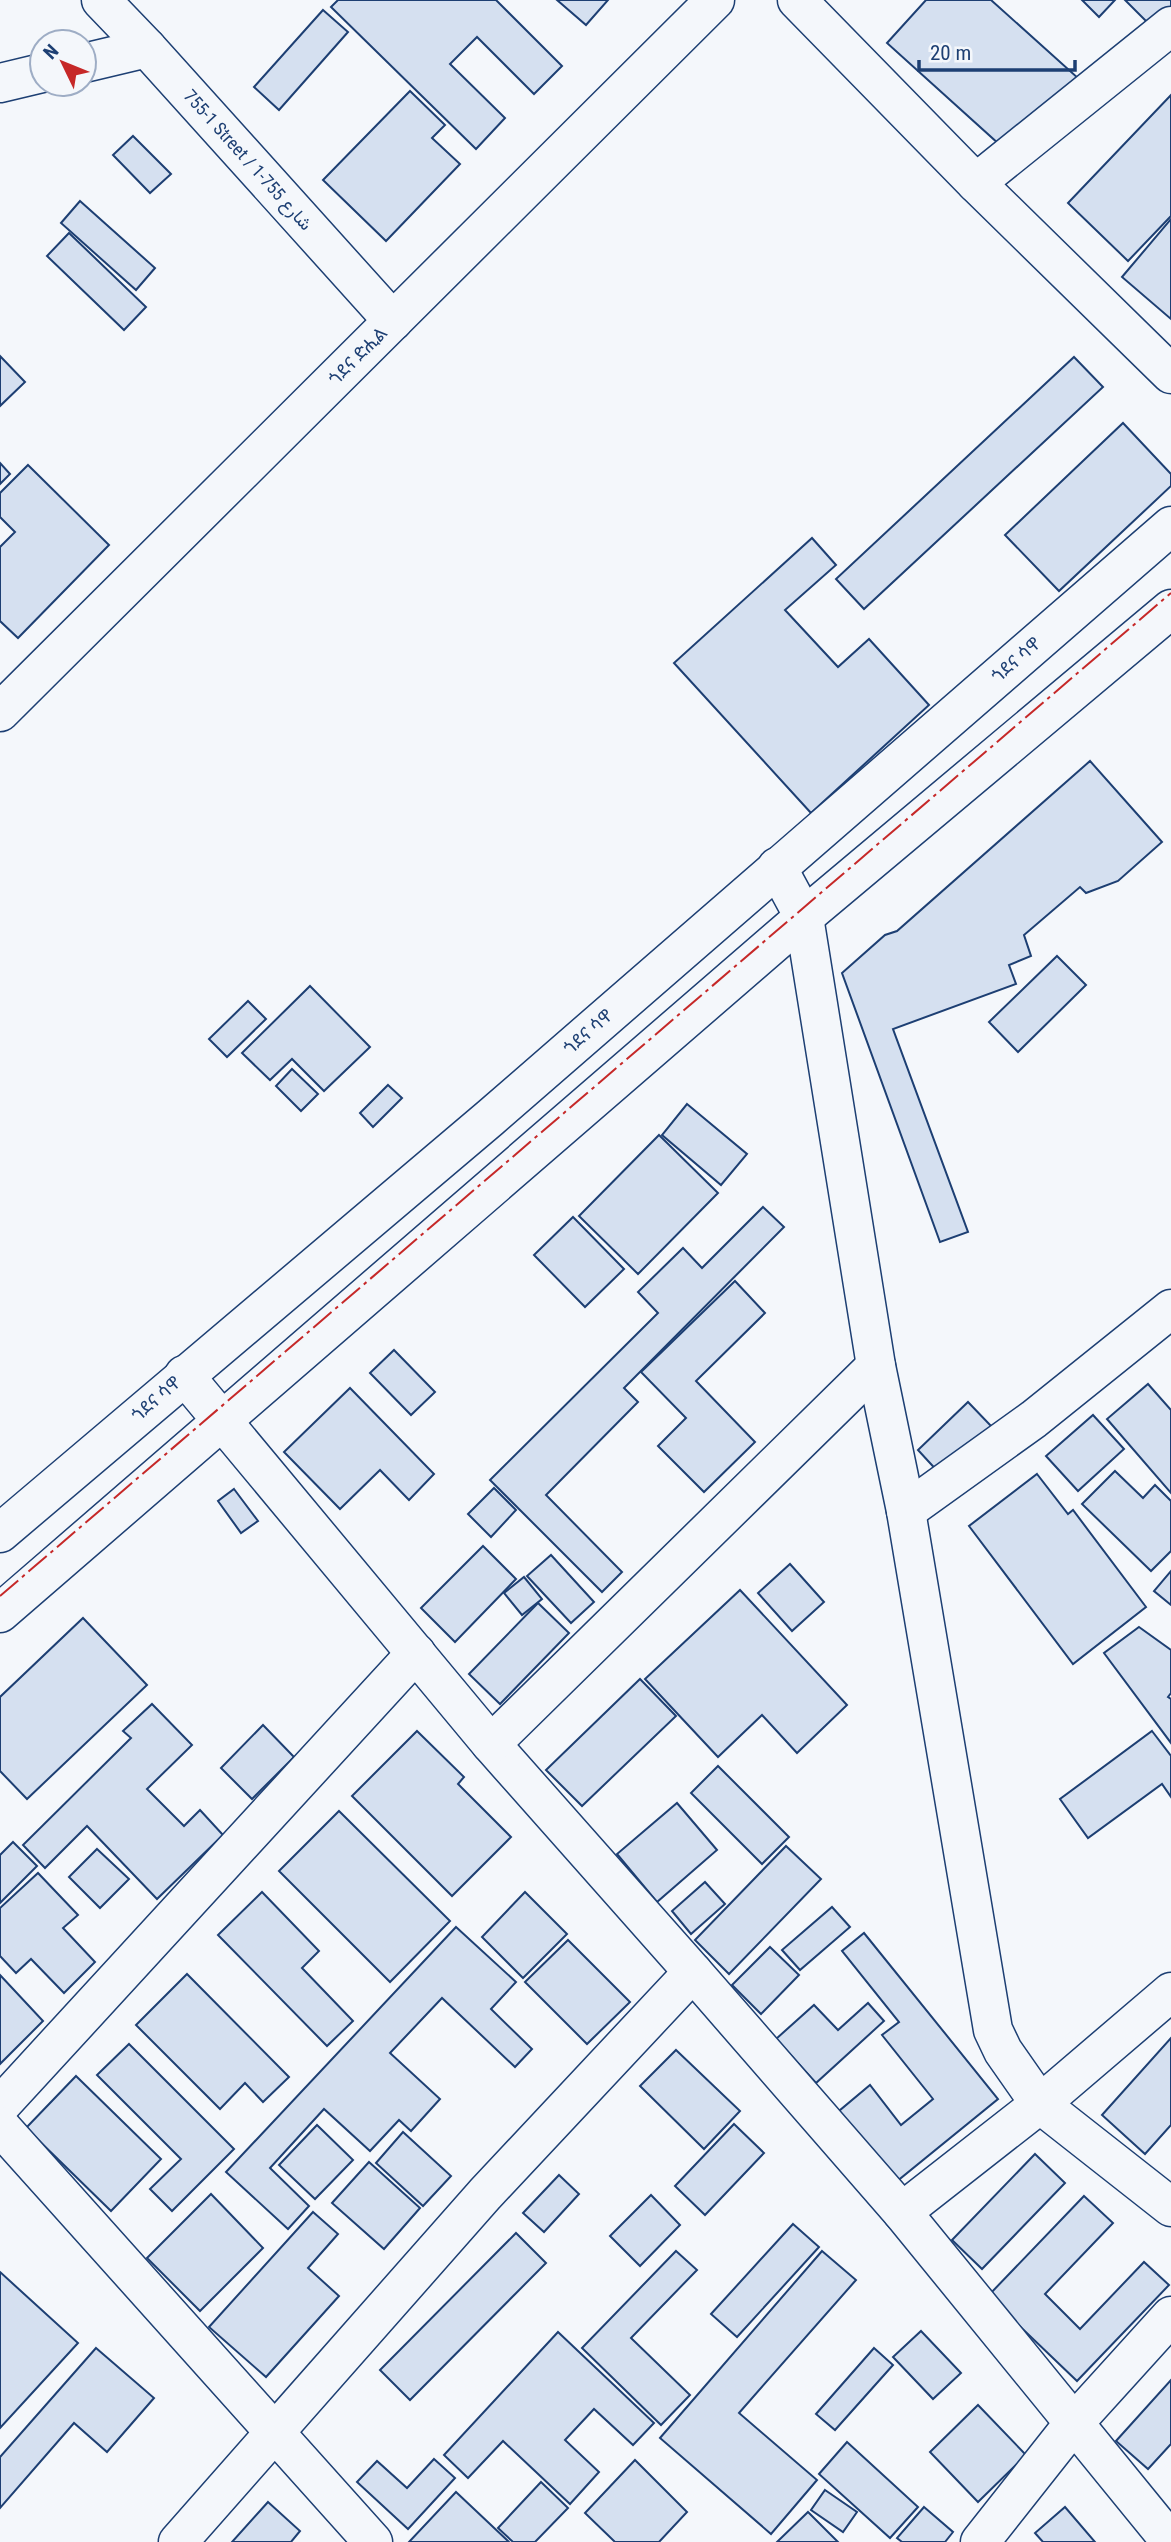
<svg xmlns="http://www.w3.org/2000/svg" width="1171" height="2542" viewBox="0 0 1171 2542" font-family="'Roboto Condensed',Vazirmatn,'Noto Sans Ethiopic',sans-serif">
  <style>
    .building { fill: #d5e0f0; stroke: #1d3f73; stroke-width: 2 }
    .lines { fill: none; stroke-linecap: round; stroke-linejoin: round }
    .street-casing { stroke: #1d3f73; stroke-width: 41 }
    .secondary-casing { stroke: #1d3f73; stroke-width: 41 }
    .primary-casing { stroke: #1d3f73; stroke-width: 41 }
    .street { stroke: #f4f7fb; stroke-width: 38 }
    .secondary { stroke: #f4f7fb; stroke-width: 38 }
    .primary { stroke: #f4f7fb; stroke-width: 38 }
    .power { stroke: #c62828; stroke-width: 2; stroke-dasharray: 24 5 3.5 5; stroke-linecap: butt }
    .labels { text-anchor: middle; stroke-width: 5; stroke-linejoin: round; paint-order: stroke }
    .street-label { font-size: 18px; fill: #1d3f73; stroke: #f4f7fb }
  </style>
  <rect width="100%" height="100%" fill="#f4f7fb"/>
  <!-- building -->
  <g class="building">
    <path d="M 338,0 L 496,0 L 562,66 L 534,94 L 477,37 L 450,64 L 505,118 L 476,149 L 331,7 Z"/>
    <path d="M 557,0 L 608,0 L 586,25 Z"/>
    <path d="M 926,0 L 991,0 L 1079,79 L 1010,154 L 887,43 Z"/>
    <path d="M 1082,0 L 1115,0 L 1099,17 Z"/>
    <path d="M 1125,0 L 1171,0 L 1171,19 L 1158,33 Z"/>
    <path d="M 323,10 L 348,32 L 279,110 L 254,87 Z"/>
    <path d="M 410,91 L 445,125 L 432,138 L 460,164 L 386,241 L 323,180 Z"/>
    <path d="M 1171,95 L 1171,216 L 1128,261 L 1068,203 Z"/>
    <path d="M 133,136 L 171,174 L 150,193 L 113,155 Z"/>
    <path d="M 80,201 L 155,268 L 136,290 L 61,223 Z"/>
    <path d="M 1171,219 L 1171,319 L 1122,277 Z"/>
    <path d="M 69,233 L 146,307 L 124,330 L 47,256 Z"/>
    <path d="M 0,356 L 25,382 L 0,406 Z"/>
    <path d="M 1074,357 L 1103,387 L 864,609 L 836,579 Z"/>
    <path d="M 1123,423 L 1171,474 L 1171,486 L 1059,591 L 1005,535 Z"/>
    <path d="M 0,463 L 10,474 L 0,484 Z"/>
    <path d="M 28,465 L 109,545 L 18,638 L 0,621 L 0,547 L 15,532 L 0,517 L 0,493 Z"/>
    <path d="M 812,538 L 836,565 L 785,610 L 838,667 L 869,639 L 929,705 L 811,813 L 674,663 Z"/>
    <path d="M 1090,761 L 1162,842 L 1118,881 L 1086,893 L 1080,887 L 1024,935 L 1031,956 L 1009,965 L 1016,984 L 893,1029 L 968,1232 L 940,1242 L 842,973 L 885,935 L 897,931 Z"/>
    <path d="M 1057,956 L 1086,985 L 1018,1052 L 989,1022 Z"/>
    <path d="M 310,986 L 370,1047 L 324,1091 L 292,1059 L 270,1080 L 242,1053 Z"/>
    <path d="M 248,1001 L 266,1019 L 227,1057 L 209,1039 Z"/>
    <path d="M 292,1069 L 318,1094 L 301,1111 L 276,1086 Z"/>
    <path d="M 388,1085 L 402,1098 L 373,1127 L 360,1113 Z"/>
    <path d="M 687,1104 L 747,1154 L 721,1185 L 662,1135 Z"/>
    <path d="M 659,1135 L 718,1193 L 638,1274 L 579,1216 Z"/>
    <path d="M 763,1207 L 784,1227 L 624,1388 L 638,1402 L 546,1495 L 622,1572 L 602,1592 L 490,1480 L 658,1313 L 638,1292 L 683,1248 L 702,1268 Z"/>
    <path d="M 573,1217 L 624,1269 L 585,1307 L 534,1255 Z"/>
    <path d="M 735,1281 L 765,1313 L 696,1381 L 755,1442 L 704,1492 L 658,1446 L 686,1418 L 641,1372 Z"/>
    <path d="M 394,1350 L 435,1392 L 411,1415 L 370,1373 Z"/>
    <path d="M 1148,1384 L 1171,1410 L 1171,1493 L 1107,1419 Z"/>
    <path d="M 350,1388 L 434,1474 L 409,1500 L 380,1470 L 340,1509 L 284,1452 Z"/>
    <path d="M 968,1402 L 992,1427 L 941,1475 L 918,1450 Z"/>
    <path d="M 1093,1415 L 1124,1449 L 1078,1491 L 1046,1456 Z"/>
    <path d="M 1115,1471 L 1143,1498 L 1155,1485 L 1171,1501 L 1171,1551 L 1151,1571 L 1082,1504 Z"/>
    <path d="M 1037,1474 L 1068,1514 L 1073,1510 L 1146,1607 L 1073,1664 L 969,1526 Z"/>
    <path d="M 494,1488 L 516,1510 L 491,1537 L 468,1514 Z"/>
    <path d="M 234,1489 L 258,1521 L 241,1533 L 218,1501 Z"/>
    <path d="M 483,1546 L 516,1579 L 455,1642 L 421,1608 Z"/>
    <path d="M 551,1555 L 594,1602 L 571,1623 L 527,1576 Z"/>
    <path d="M 790,1564 L 824,1602 L 792,1631 L 758,1593 Z"/>
    <path d="M 1171,1571 L 1171,1605 L 1154,1591 Z"/>
    <path d="M 524,1577 L 542,1599 L 522,1615 L 504,1593 Z"/>
    <path d="M 740,1590 L 847,1705 L 797,1753 L 762,1715 L 718,1757 L 645,1679 Z"/>
    <path d="M 538,1603 L 569,1633 L 500,1704 L 469,1674 Z"/>
    <path d="M 83,1618 L 147,1685 L 27,1799 L 0,1771 L 0,1697 Z"/>
    <path d="M 1139,1627 L 1171,1650 L 1171,1693 L 1168,1697 L 1171,1699 L 1171,1743 L 1104,1653 Z"/>
    <path d="M 640,1679 L 676,1716 L 582,1806 L 546,1770 Z"/>
    <path d="M 152,1704 L 192,1745 L 147,1789 L 184,1826 L 200,1810 L 223,1835 L 157,1899 L 87,1826 L 45,1868 L 23,1845 L 131,1738 L 123,1731 Z"/>
    <path d="M 263,1725 L 294,1757 L 252,1799 L 221,1768 Z"/>
    <path d="M 417,1731 L 464,1777 L 458,1784 L 511,1837 L 452,1896 L 352,1796 Z"/>
    <path d="M 1152,1731 L 1171,1756 L 1171,1797 L 1162,1784 L 1088,1838 L 1060,1799 Z"/>
    <path d="M 718,1766 L 789,1837 L 762,1864 L 691,1793 Z"/>
    <path d="M 677,1803 L 717,1850 L 657,1902 L 617,1854 Z"/>
    <path d="M 339,1811 L 450,1921 L 390,1982 L 279,1871 Z"/>
    <path d="M 13,1842 L 37,1866 L 0,1903 L 0,1855 Z"/>
    <path d="M 786,1846 L 821,1879 L 729,1974 L 695,1940 Z"/>
    <path d="M 97,1849 L 129,1879 L 100,1908 L 69,1877 Z"/>
    <path d="M 38,1873 L 78,1915 L 63,1928 L 95,1962 L 64,1993 L 31,1959 L 16,1973 L 0,1956 L 0,1908 Z"/>
    <path d="M 705,1882 L 725,1904 L 691,1934 L 672,1911 Z"/>
    <path d="M 262,1892 L 319,1951 L 302,1968 L 353,2021 L 327,2046 L 218,1935 Z"/>
    <path d="M 525,1892 L 567,1934 L 523,1978 L 482,1937 Z"/>
    <path d="M 832,1907 L 850,1927 L 800,1970 L 782,1950 Z"/>
    <path d="M 456,1927 L 516,1982 L 491,2009 L 532,2049 L 515,2067 L 442,1998 L 390,2053 L 440,2099 L 411,2131 L 399,2120 L 370,2151 L 324,2109 L 270,2168 L 309,2206 L 288,2229 L 226,2172 Z"/>
    <path d="M 864,1933 L 998,2099 L 896,2182 L 839,2111 L 870,2085 L 901,2125 L 933,2099 L 882,2035 L 899,2022 L 842,1951 Z"/>
    <path d="M 568,1940 L 630,2002 L 587,2044 L 525,1982 Z"/>
    <path d="M 770,1947 L 799,1975 L 761,2014 L 732,1985 Z"/>
    <path d="M 187,1974 L 289,2077 L 263,2102 L 245,2083 L 220,2109 L 136,2025 Z"/>
    <path d="M 0,1975 L 43,2021 L 0,2064 Z"/>
    <path d="M 868,2003 L 884,2021 L 816,2083 L 776,2039 L 814,2005 L 838,2030 Z"/>
    <path d="M 1171,2038 L 1171,2125 L 1145,2154 L 1102,2115 Z"/>
    <path d="M 129,2044 L 234,2149 L 172,2211 L 150,2189 L 181,2159 L 97,2075 Z"/>
    <path d="M 676,2050 L 740,2111 L 704,2149 L 640,2086 Z"/>
    <path d="M 76,2076 L 161,2159 L 111,2211 L 26,2128 Z"/>
    <path d="M 734,2124 L 764,2153 L 705,2215 L 675,2186 Z"/>
    <path d="M 317,2125 L 353,2160 L 315,2199 L 279,2165 Z"/>
    <path d="M 403,2132 L 451,2176 L 423,2206 L 376,2163 Z"/>
    <path d="M 1035,2154 L 1065,2183 L 982,2269 L 952,2240 Z"/>
    <path d="M 369,2162 L 420,2208 L 384,2249 L 332,2203 Z"/>
    <path d="M 559,2175 L 579,2194 L 544,2232 L 523,2213 Z"/>
    <path d="M 211,2194 L 263,2248 L 200,2311 L 147,2258 Z"/>
    <path d="M 651,2195 L 680,2225 L 640,2266 L 610,2236 Z"/>
    <path d="M 1084,2196 L 1113,2223 L 1045,2294 L 1080,2329 L 1144,2262 L 1169,2285 L 1077,2381 L 988,2296 Z"/>
    <path d="M 313,2212 L 338,2234 L 308,2268 L 339,2296 L 266,2377 L 209,2327 Z"/>
    <path d="M 793,2224 L 819,2247 L 737,2337 L 711,2314 Z"/>
    <path d="M 516,2233 L 546,2263 L 410,2400 L 380,2370 Z"/>
    <path d="M 676,2251 L 697,2270 L 631,2338 L 690,2395 L 661,2425 L 582,2348 Z"/>
    <path d="M 822,2251 L 856,2280 L 739,2413 L 817,2480 L 771,2534 L 660,2438 Z"/>
    <path d="M 0,2272 L 78,2343 L 0,2428 Z"/>
    <path d="M 921,2331 L 961,2373 L 933,2399 L 893,2357 Z"/>
    <path d="M 558,2332 L 654,2423 L 633,2445 L 594,2409 L 565,2440 L 599,2472 L 570,2504 L 503,2441 L 468,2478 L 444,2455 Z"/>
    <path d="M 96,2348 L 154,2398 L 107,2452 L 74,2423 L 0,2508 L 0,2457 Z"/>
    <path d="M 874,2348 L 893,2365 L 835,2430 L 816,2414 Z"/>
    <path d="M 1171,2380 L 1171,2444 L 1148,2469 L 1116,2441 Z"/>
    <path d="M 978,2405 L 1026,2455 L 978,2502 L 930,2452 Z"/>
    <path d="M 847,2442 L 918,2507 L 890,2538 L 819,2474 Z"/>
    <path d="M 434,2459 L 455,2478 L 408,2529 L 357,2482 L 377,2461 L 407,2488 Z"/>
    <path d="M 635,2460 L 687,2512 L 659,2542 L 615,2542 L 585,2513 Z"/>
    <path d="M 541,2482 L 568,2508 L 535,2542 L 513,2542 L 498,2528 Z"/>
    <path d="M 825,2490 L 857,2512 L 843,2532 L 811,2510 Z"/>
    <path d="M 456,2492 L 509,2542 L 409,2542 Z"/>
    <path d="M 268,2502 L 300,2531 L 291,2542 L 232,2542 Z"/>
    <path d="M 924,2507 L 953,2532 L 945,2542 L 902,2542 L 897,2538 Z"/>
    <path d="M 1065,2507 L 1095,2542 L 1043,2542 L 1035,2533 Z"/>
    <path d="M 808,2512 L 838,2542 L 777,2542 Z"/>
  </g>
  <g class="lines">
    <defs>
      <g id="street">
        <path d="M 101,0 L 147,48 L 393,321"/>
        <path d="M 84,63 L 147,48"/>
        <path d="M 0,83 L 42,73"/>
        <path d="M 976,183 L 1171,26"/>
        <path d="M 0,712 L 715,0"/>
        <path d="M 777,867 L 804,917 L 876,1366 L 906,1511 L 993,2030 L 1003,2051 L 1040,2104 L 1171,2207"/>
        <path d="M 184,1375 L 491,1744 L 693,1972 L 902,2212 L 1171,2542"/>
        <path d="M 906,1511 L 1034,1419 L 1171,1309"/>
        <path d="M 491,1744 L 876,1366"/>
        <path d="M 0,2106 L 416,1653"/>
        <path d="M 0,2126 L 373,2542"/>
        <path d="M 902,2212 L 1040,2104 L 1171,1992"/>
        <path d="M 178,2542 L 485,2194 L 693,1972"/>
        <path d="M 980,2542 L 1074,2423 L 1171,2316"/>
      </g>
      <path id="secondary" d="M 797,0 L 976,183 L 1171,374"/>
      <g id="primary">
        <path d="M 0,1533 L 490,1118 L 1171,526"/>
        <path d="M 0,1613 L 804,917 L 1171,609"/>
      </g>
    </defs>
    <!-- street casing -->
    <use href="#street" class="street-casing"/>
    <!-- secondary casing -->
    <use href="#secondary" class="secondary-casing"/>
    <!-- primary casing -->
    <use href="#primary" class="primary-casing"/>
    <!-- street -->
    <use href="#street" class="street"/>
    <!-- secondary -->
    <use href="#secondary" class="secondary"/>
    <!-- primary -->
    <use href="#primary" class="primary"/>
    <!-- power -->
    <path class="power" d="M 0,1596 L 1171,593"/>
  </g>
  <g class="labels">
    <!-- street labels -->
    <g class="street-label">
      <text transform="translate(248 160) rotate(48)" y="6">755-1 Street / شارع 755-1</text>
      <text transform="translate(358 356) rotate(-45)" y="6">ጎደና ድሒል</text>
      <text transform="translate(1016 660) rotate(-41)" y="6">ጎደና ሳዋ</text>
      <text transform="translate(588 1032) rotate(-41)" y="6">ጎደና ሳዋ</text>
      <text transform="translate(156 1399) rotate(-41)" y="6">ጎደና ሳዋ</text>
    </g>
  </g>
  <!-- north arrow -->
  <g transform="translate(63 63) rotate(313)"><circle r="33" fill="#f4f7fb" stroke="#9eadc5" stroke-width="2"/>
  <path d="M0-5L12 26L0 18L-12 26Z" fill="#c62828"/>
  <text y="-10" font-size="19" font-weight="bold" text-anchor="middle" fill="#1d3f73">N</text>
  </g>
  <!-- scale -->
  <path d="M919 60v10h156v-10" fill="none" stroke="#1d3f73" stroke-width="3.5"/>
  <text x="930" y="60" font-size="21" fill="#1d3f73" stroke="#f4f7fb" stroke-width="5" paint-order="stroke">20 m</text>
</svg>
